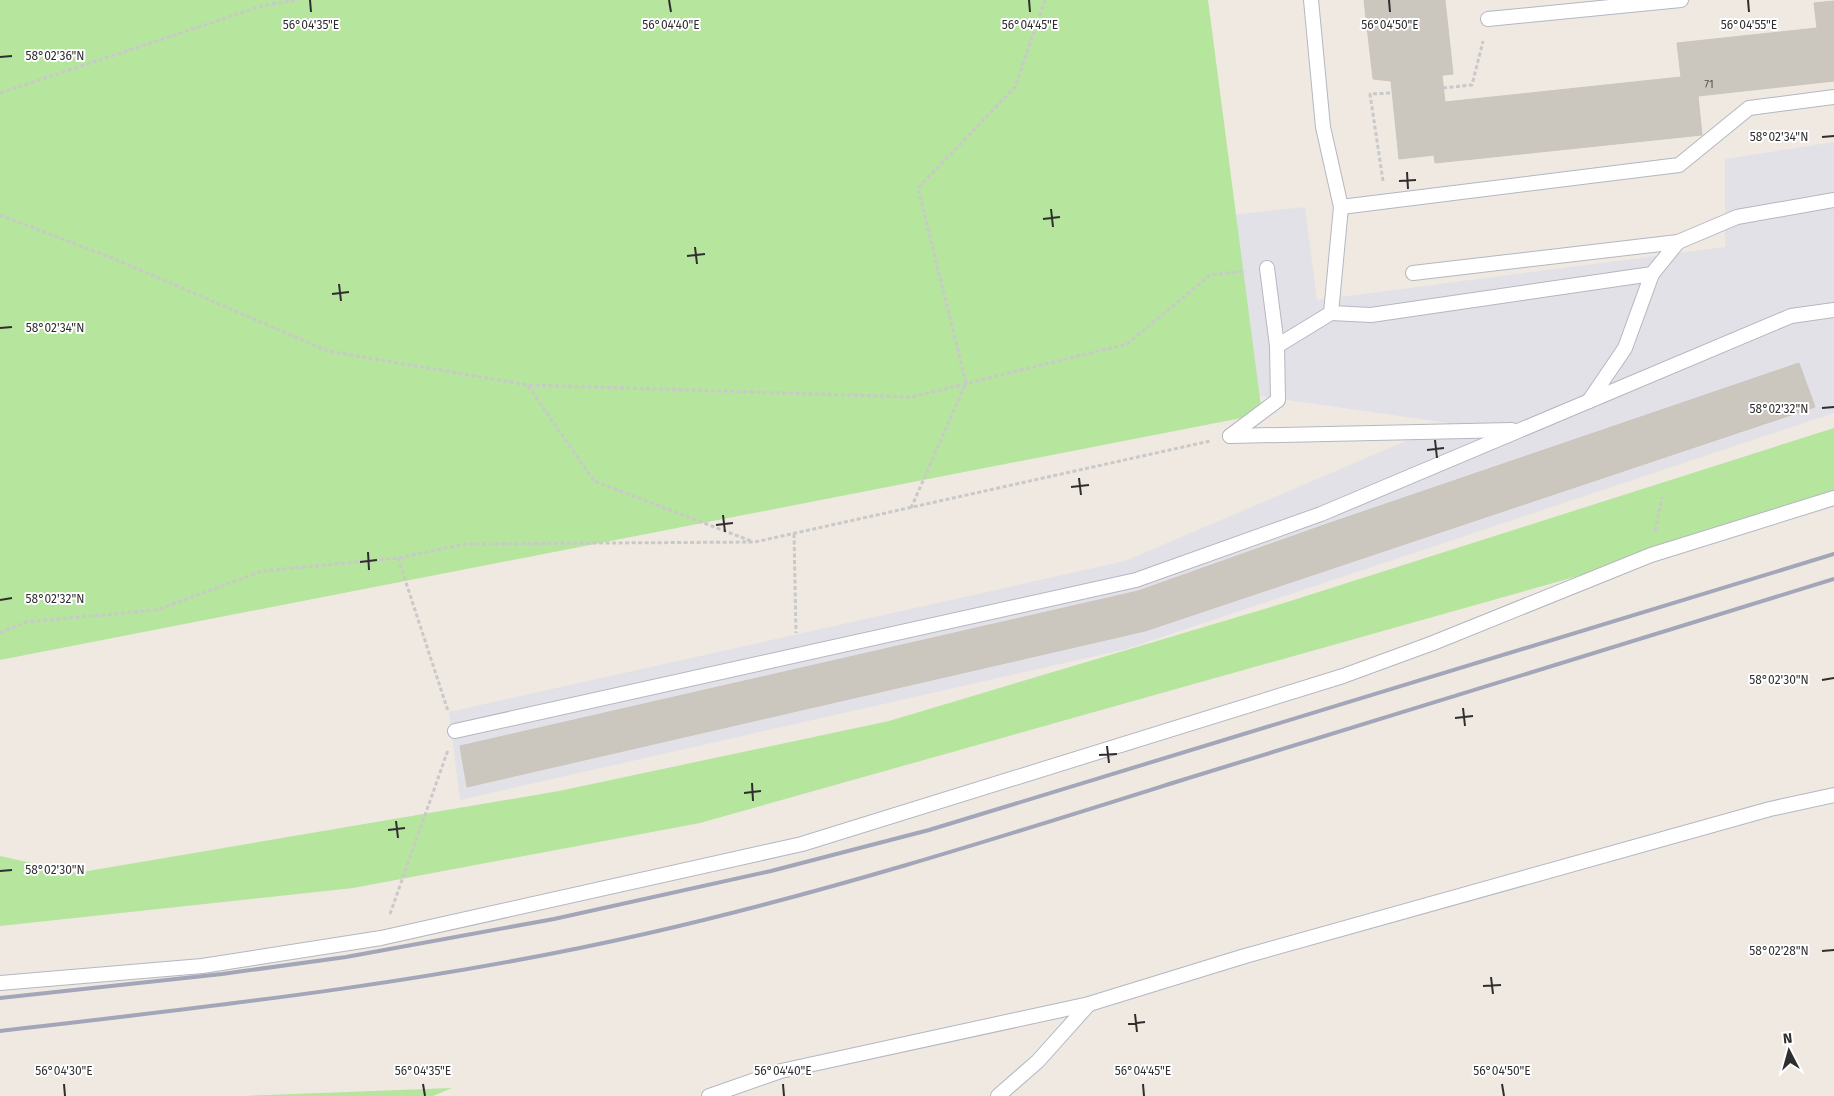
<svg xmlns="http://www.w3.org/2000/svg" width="1834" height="1096" viewBox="0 0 1834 1096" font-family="'Fira Sans',sans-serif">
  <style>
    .industrial { fill: #e3e1e8 }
    .green { fill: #b6e59e }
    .building { fill: #cbc7bf; stroke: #cbc5ba }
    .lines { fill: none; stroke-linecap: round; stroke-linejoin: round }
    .lane-casing { stroke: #b4b7c1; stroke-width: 16 }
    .path { stroke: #c9c9c9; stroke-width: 3; stroke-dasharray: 4 2.5; stroke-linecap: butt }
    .lane { stroke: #fff; stroke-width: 14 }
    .rail { stroke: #a3a6b8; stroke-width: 4 }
    .ticks { fill: none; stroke: #2e2e2e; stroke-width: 2 }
    .labels { text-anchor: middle; stroke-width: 4; stroke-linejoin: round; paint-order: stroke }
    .number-label { font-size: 11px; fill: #555452 }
    .ticks-label { font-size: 12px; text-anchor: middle; fill: #2e2e2e; stroke: #fff; stroke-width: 4; stroke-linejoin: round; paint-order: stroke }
  </style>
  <rect width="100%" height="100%" fill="#efe9e1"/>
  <!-- industrial -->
  <path class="industrial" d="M 1834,142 L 1834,413 L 1126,649 L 460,800 L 449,712 L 1125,561 L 1448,423 L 1225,391 L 1203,218 L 1305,207 L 1317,300 L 1725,247 L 1725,159 Z"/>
  <!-- green -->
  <g class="green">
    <path d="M 0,0 L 1208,0 L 1262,414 L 0,660 Z"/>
    <path d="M 1834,428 L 1834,504 L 700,823 L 353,888 L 0,926 L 0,856 L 76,873 L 559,791 L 889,721 L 1281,604 Z"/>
    <path d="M 452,1088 L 433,1096 L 243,1096 Z"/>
  </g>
  <!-- building -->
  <g class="building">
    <path d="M 1364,0 L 1445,0 L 1453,74 L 1391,81 L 1373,79 Z"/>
    <path d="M 1834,1 L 1834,81 L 1698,96 L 1702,135 L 1435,163 L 1434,155 L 1399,159 L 1391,81 L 1442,75 L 1445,102 L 1681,77 L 1677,43 L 1817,28 L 1814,3 Z"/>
    <path d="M 1799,363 L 1815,407 L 1145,631 L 467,787 L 460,746 L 1138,591 L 1324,525 Z"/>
  </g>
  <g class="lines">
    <defs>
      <g id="lane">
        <path d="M 1488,19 L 1681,0"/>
        <path d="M 1341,207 L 1679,165 L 1749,108 L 1834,97"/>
        <path d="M 1267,268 L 1277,346"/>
        <path d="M 1413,273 L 1678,242 L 1737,217 L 1834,200"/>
        <path d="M 1331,313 L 1371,315 L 1652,274 L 1678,242"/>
        <path d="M 1589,401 L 1625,348 L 1652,274"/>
        <path d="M 1230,436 L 1278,400 L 1277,346 L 1331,313 L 1341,207 L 1323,127 L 1311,0"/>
        <path d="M 1230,436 L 1512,430"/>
        <path d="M 455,731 L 1136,580 L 1321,514 L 1791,316 L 1834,310"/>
        <path d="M 0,983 L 202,966 L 381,938 L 802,844 L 1343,676 L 1433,643 L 1651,555 L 1834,498"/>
        <path d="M 709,1096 L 781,1071 L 1089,1004 L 1245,956 L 1770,809 L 1834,795"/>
        <path d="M 998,1096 L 1038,1061 L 1089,1004"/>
      </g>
    </defs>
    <!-- lane casing -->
    <use href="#lane" class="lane-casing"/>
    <!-- path -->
    <g class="path">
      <path d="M 1443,88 L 1472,85 L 1483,41"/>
      <path d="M 0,93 L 265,5 L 299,0"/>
      <path d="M 1383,181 L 1370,94 L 1392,93"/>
      <path d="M 0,215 L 117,260 L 328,351 L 528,385 L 912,397 L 1127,344 L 1210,275 L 1245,271"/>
      <path d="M 528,386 L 594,481 L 751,541"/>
      <path d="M 911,508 L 966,383 L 918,188 L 1015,87 L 1045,0"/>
      <path d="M 1655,531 L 1662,497"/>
      <path d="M 794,534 L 796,633"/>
      <path d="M 398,558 L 448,711"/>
      <path d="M 0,633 L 26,622 L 157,610 L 262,571 L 398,558 L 465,544 L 755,542 L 1210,441"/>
      <path d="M 390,914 L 448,750"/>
    </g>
    <!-- lane -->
    <use href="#lane" class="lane"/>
    <!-- rail -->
    <g class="rail">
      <path d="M 0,998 L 222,974 L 346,957 L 554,919 L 771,871 L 929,830 L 1834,554"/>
      <path d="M 0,1031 C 217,1006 436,982 649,933 C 828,892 1004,836 1179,781 C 1398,714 1616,646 1834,579"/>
    </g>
  </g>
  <!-- ticks -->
  <path class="ticks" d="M 310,0 L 311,12M 669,0 L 671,12M 1029,0 L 1030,12M 1389,0 L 1390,12M 1748,0 L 1749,12M 0,57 L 12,56M 1822,137 L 1834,136M 1407,172 L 1408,189M 1399,181 L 1416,180M 1051,209 L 1053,227M 1043,219 L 1060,217M 695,247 L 697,264M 687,256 L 705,254M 339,284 L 341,301M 332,294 L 349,292M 0,328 L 12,327M 1822,408 L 1834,407M 1435,440 L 1437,458M 1427,450 L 1444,448M 1079,478 L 1081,495M 1071,487 L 1089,485M 723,515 L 725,532M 716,525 L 733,523M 368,552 L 369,570M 360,562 L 377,560M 0,600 L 12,598M 1822,680 L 1834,678M 1463,708 L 1465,726M 1455,718 L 1473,716M 1107,746 L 1109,763M 1099,755 L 1117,754M 752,783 L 753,801M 744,793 L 761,791M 396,821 L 398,838M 388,830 L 405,828M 0,871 L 12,870M 1822,951 L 1834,950M 1491,977 L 1493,994M 1483,986 L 1501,985M 1135,1014 L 1137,1032M 1128,1024 L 1145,1022M 64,1084 L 65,1096M 423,1084 L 425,1096M 783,1084 L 784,1096M 1143,1084 L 1144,1096M 1502,1084 L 1504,1096"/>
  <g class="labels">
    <!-- number labels -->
    <g class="number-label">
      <text x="1709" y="88">71</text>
    </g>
  </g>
  <g class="ticks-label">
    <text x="311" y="29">56°04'35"E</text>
    <text x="671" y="29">56°04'40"E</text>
    <text x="1030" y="29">56°04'45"E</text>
    <text x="1390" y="29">56°04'50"E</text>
    <text x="1749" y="29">56°04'55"E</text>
    <text x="55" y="60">58°02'36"N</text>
    <text x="1779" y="141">58°02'34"N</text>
    <text x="55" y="332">58°02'34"N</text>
    <text x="1779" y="413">58°02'32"N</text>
    <text x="55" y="603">58°02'32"N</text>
    <text x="1779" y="684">58°02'30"N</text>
    <text x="55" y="874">58°02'30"N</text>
    <text x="1779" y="955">58°02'28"N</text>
    <text x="64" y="1075">56°04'30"E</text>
    <text x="423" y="1075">56°04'35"E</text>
    <text x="783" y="1075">56°04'40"E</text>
    <text x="1143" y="1075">56°04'45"E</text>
    <text x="1502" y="1075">56°04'50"E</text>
  </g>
  <!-- north arrow -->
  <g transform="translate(1789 1051) rotate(354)" stroke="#ffffff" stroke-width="4" paint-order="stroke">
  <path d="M0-4L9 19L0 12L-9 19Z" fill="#2e2e2e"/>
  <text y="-8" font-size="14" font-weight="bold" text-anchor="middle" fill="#2e2e2e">N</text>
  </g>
</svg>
